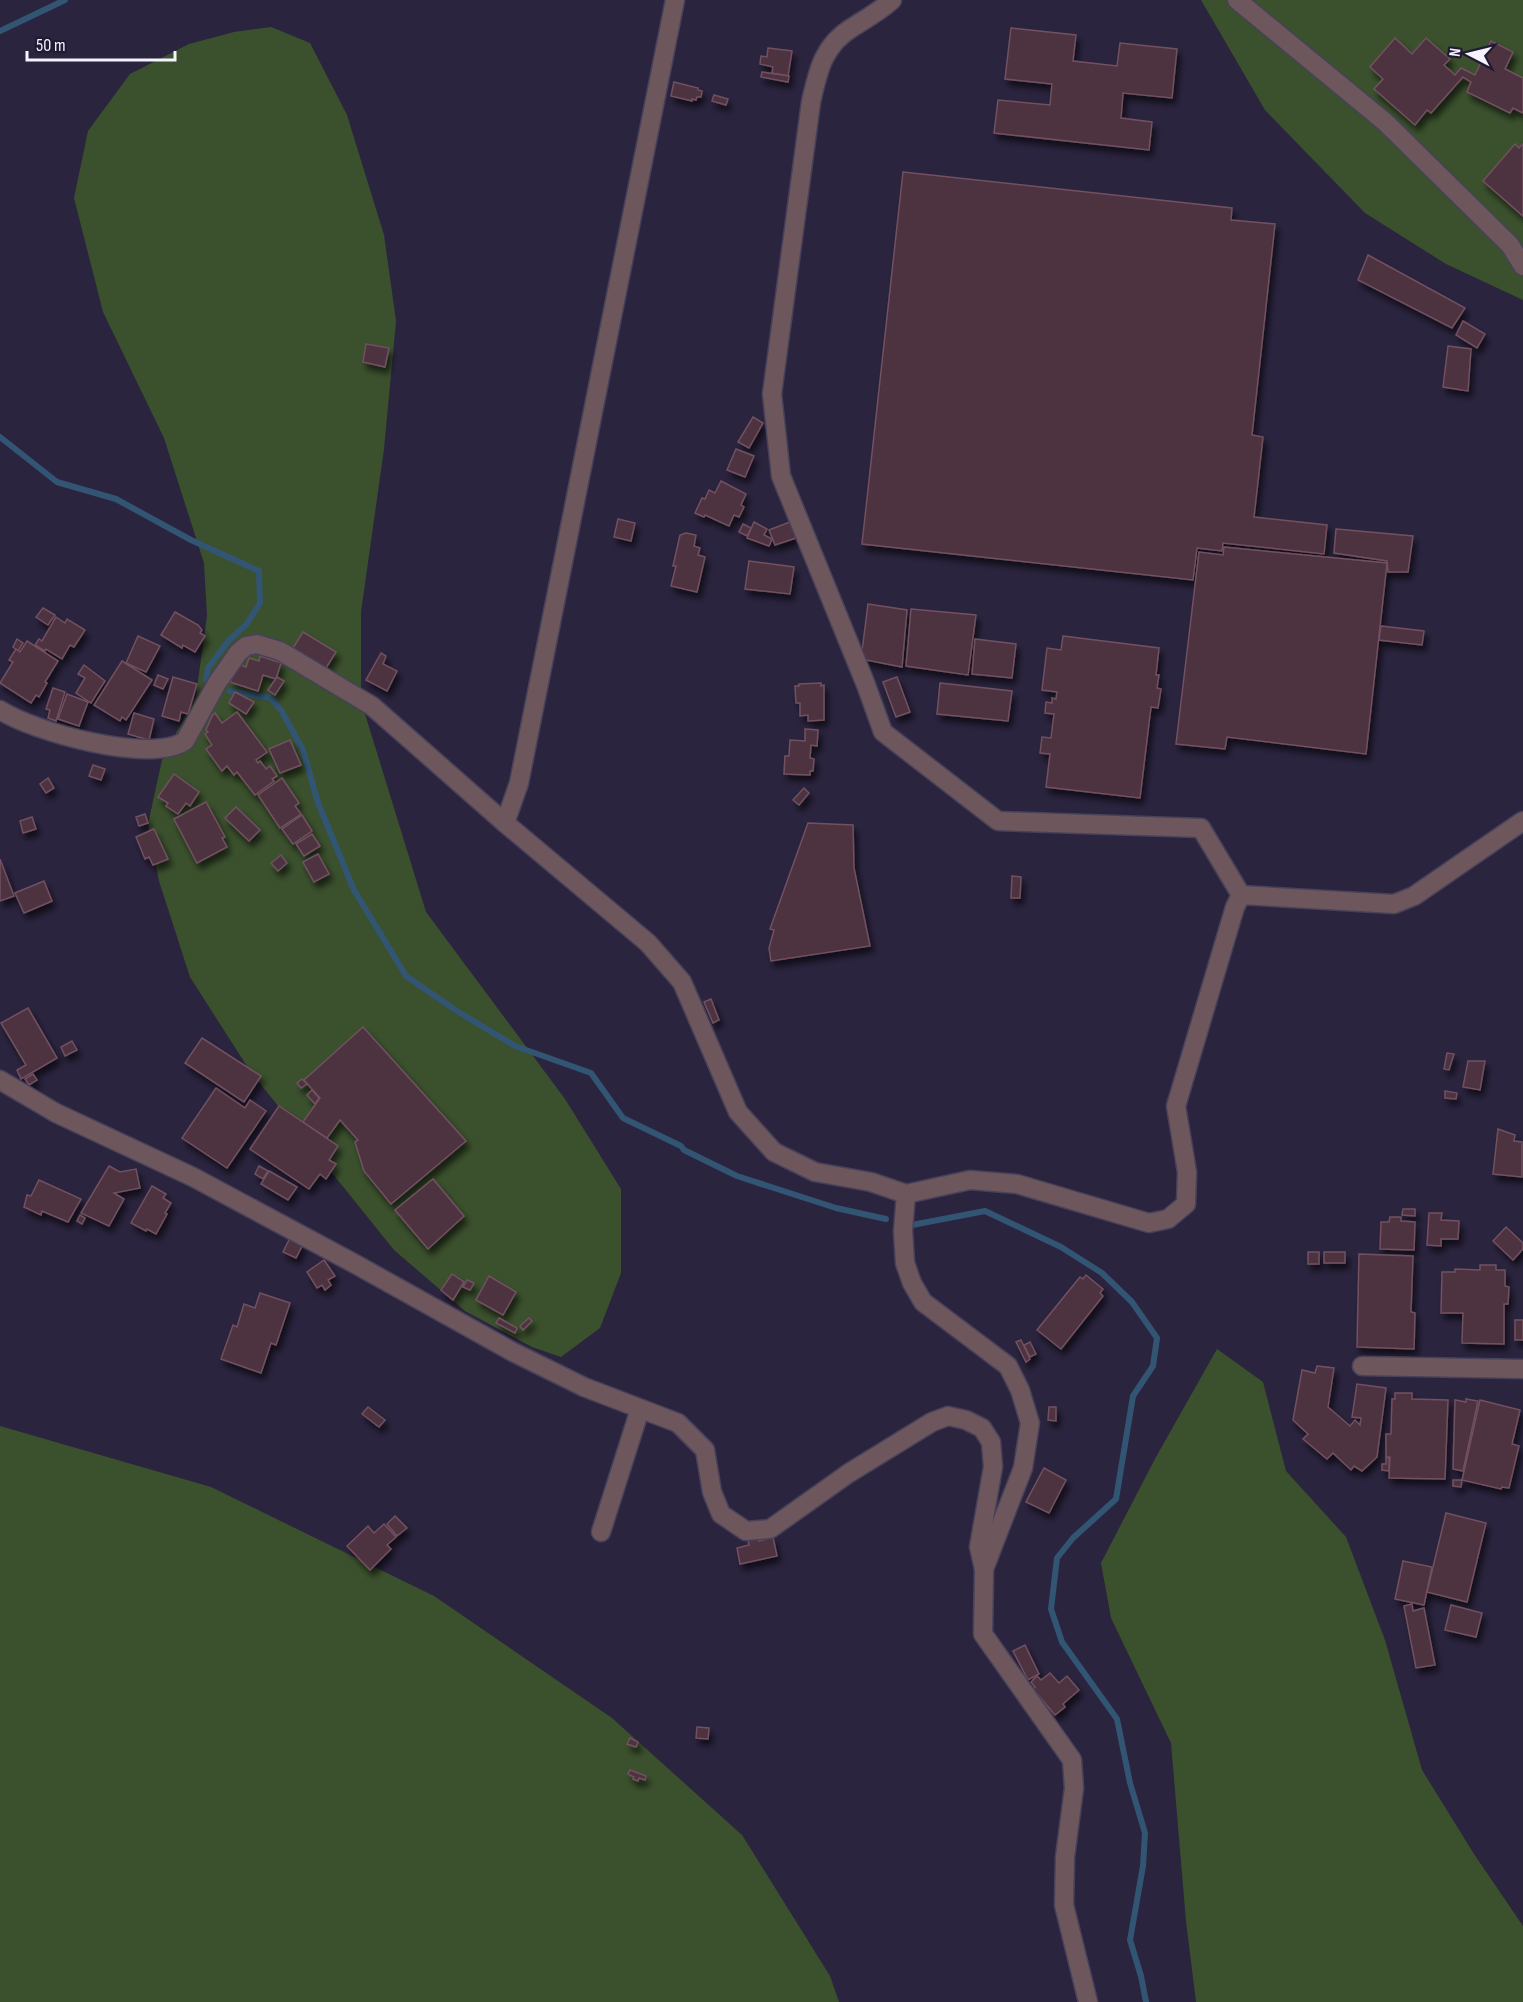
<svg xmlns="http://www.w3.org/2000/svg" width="1523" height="2002" viewBox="0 0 1523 2002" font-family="'Sofia Sans Condensed',sans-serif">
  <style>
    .green { fill: #3b512d }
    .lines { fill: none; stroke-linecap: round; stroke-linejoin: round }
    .stream { stroke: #325574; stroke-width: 6 }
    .building { fill: #4e303f; stroke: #715161; stroke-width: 1.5; filter: url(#shadow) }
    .minor-casing { stroke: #47415a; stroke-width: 21 }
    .minor { stroke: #6d575c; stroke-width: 18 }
  </style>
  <defs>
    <filter id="shadow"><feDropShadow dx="3.5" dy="6" stdDeviation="3" flood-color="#0009"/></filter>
  </defs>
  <rect width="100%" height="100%" fill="#2b243f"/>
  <!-- green -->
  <g class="green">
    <path d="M 1201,0 L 1523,0 L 1523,300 L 1446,264 L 1365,213 L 1265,110 Z"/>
    <path d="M 271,27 L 310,43 L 347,115 L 384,235 L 396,321 L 384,449 L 361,612 L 361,701 L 426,912 L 565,1099 L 621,1189 L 621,1273 L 600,1328 L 561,1357 L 532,1347 L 465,1311 L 394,1250 L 250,1071 L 190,977 L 159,881 L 148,824 L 162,760 L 196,695 L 207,616 L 204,563 L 164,438 L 103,312 L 74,198 L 88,131 L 130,74 L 189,44 L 234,32 Z"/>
    <path d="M 1217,1349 L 1263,1382 L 1286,1471 L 1346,1537 L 1385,1640 L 1422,1770 L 1474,1854 L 1523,1926 L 1523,2002 L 1196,2002 L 1186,1921 L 1171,1743 L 1111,1618 L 1101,1563 L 1156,1457 Z"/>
    <path d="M 0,1426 L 211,1487 L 434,1596 L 612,1718 L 742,1835 L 830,1976 L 839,2002 L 0,2002 Z"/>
  </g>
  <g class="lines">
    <!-- stream -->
    <g class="stream">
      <path d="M 0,31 L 65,0"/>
      <path d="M 0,437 L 57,482 L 116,499 L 191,540 L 259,571 L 260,603 L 246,625 L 229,640 L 208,668 L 206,679"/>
      <path d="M 230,691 L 271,698 L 281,710 L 303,750 L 318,803 L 354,890 L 406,976 L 457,1011 L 515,1046 L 591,1073 L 623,1118 L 681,1146 L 684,1150 L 737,1176 L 836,1208 L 886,1219"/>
      <path d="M 912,1225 L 985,1211 L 1061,1247 L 1102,1273 L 1132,1302 L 1157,1338 L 1153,1366 L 1133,1396 L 1116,1499 L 1073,1538 L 1057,1558 L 1051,1609 L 1062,1642 L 1117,1719 L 1130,1783 L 1145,1833 L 1143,1866 L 1130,1940 L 1141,1976 L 1146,2002"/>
    </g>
  </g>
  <!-- building -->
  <g class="building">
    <path d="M 1011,28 L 1076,35 L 1073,61 L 1117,66 L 1120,43 L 1177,49 L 1172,98 L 1123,93 L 1121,118 L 1152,122 L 1149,150 L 994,133 L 998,100 L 1050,105 L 1052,84 L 1005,79 Z"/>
    <path d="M 1395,38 L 1412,54 L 1426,38 L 1450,59 L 1444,65 L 1455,75 L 1461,68 L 1475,75 L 1491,41 L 1513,52 L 1505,69 L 1523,78 L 1523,113 L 1513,108 L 1510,113 L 1467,92 L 1471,82 L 1463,77 L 1431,113 L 1427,110 L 1415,125 L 1374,89 L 1383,79 L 1370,67 Z"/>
    <path d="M 768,48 L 792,51 L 788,76 L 772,73 L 773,67 L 760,64 L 761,56 L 767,57 Z"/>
    <path d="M 762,72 L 789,76 L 788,82 L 761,77 Z"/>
    <path d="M 674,82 L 698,88 L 698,90 L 702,91 L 701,97 L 697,97 L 696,100 L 692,99 L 692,101 L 671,96 Z"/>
    <path d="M 714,95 L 728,99 L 726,105 L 712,101 Z"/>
    <path d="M 1515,144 L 1519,148 L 1523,144 L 1523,216 L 1483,181 Z"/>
    <path d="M 903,172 L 1232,208 L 1231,220 L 1275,224 L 1252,435 L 1263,437 L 1254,517 L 1327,525 L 1324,554 L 1223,543 L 1222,551 L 1197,548 L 1193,580 L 862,544 Z"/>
    <path d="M 1368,255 L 1465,308 L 1452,328 L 1358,280 Z"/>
    <path d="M 1463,321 L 1485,334 L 1477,348 L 1456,335 Z"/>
    <path d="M 366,344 L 389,348 L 385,367 L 363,362 Z"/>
    <path d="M 1448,346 L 1471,349 L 1468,391 L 1443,387 Z"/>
    <path d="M 753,417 L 763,423 L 749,448 L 738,442 Z"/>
    <path d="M 736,449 L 754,456 L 745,477 L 727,470 Z"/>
    <path d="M 721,481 L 746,494 L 741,505 L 744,507 L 739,517 L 734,515 L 729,526 L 705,515 L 704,517 L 695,513 L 702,498 L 705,499 L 709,490 L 715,493 Z"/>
    <path d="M 618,519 L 635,523 L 631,541 L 614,537 Z"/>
    <path d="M 754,522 L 767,529 L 764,535 L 772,539 L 769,546 L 747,538 Z"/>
    <path d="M 790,522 L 796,538 L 775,545 L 769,530 Z"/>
    <path d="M 743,524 L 751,528 L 747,536 L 739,532 Z"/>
    <path d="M 1336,529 L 1413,536 L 1408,572 L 1388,572 L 1387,561 L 1334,553 Z"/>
    <path d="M 686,533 L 696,535 L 694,546 L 700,548 L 698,555 L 705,557 L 697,592 L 671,586 L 676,566 L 673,566 L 680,535 Z"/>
    <path d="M 1224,547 L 1387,563 L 1366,754 L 1227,737 L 1225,749 L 1176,744 L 1199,552 L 1223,555 Z"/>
    <path d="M 749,561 L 794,567 L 790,594 L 745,589 Z"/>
    <path d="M 868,604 L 907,610 L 902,667 L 861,659 Z"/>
    <path d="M 43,608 L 55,615 L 48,625 L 36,617 Z"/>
    <path d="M 911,609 L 976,615 L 968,675 L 906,666 Z"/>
    <path d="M 175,612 L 198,625 L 202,630 L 200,633 L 205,636 L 195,652 L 183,645 L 182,648 L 161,635 Z"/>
    <path d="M 56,617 L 65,623 L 67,619 L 85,630 L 74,647 L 70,645 L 62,659 L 46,649 L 45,651 L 35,645 L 39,639 L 42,641 Z"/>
    <path d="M 1381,626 L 1424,631 L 1422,645 L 1379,640 Z"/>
    <path d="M 303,632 L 336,652 L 326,668 L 293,648 Z"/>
    <path d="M 138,636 L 160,646 L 146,672 L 126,663 Z"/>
    <path d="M 1063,636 L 1159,648 L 1156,675 L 1159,675 L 1157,688 L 1161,689 L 1158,708 L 1151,707 L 1140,798 L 1046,787 L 1050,754 L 1040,753 L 1042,737 L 1051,738 L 1054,714 L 1045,713 L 1046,702 L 1052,703 L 1052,698 L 1056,699 L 1057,692 L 1042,690 L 1047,648 L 1061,650 Z"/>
    <path d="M 17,639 L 23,643 L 18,651 L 13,647 Z"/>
    <path d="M 975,639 L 1016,644 L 1012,678 L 972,674 Z"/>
    <path d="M 27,641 L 58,661 L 45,682 L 47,683 L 39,697 L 36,695 L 31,703 L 0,683 L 13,662 L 9,660 L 16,649 L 20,652 Z"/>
    <path d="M 381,653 L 386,656 L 383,664 L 397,671 L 387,691 L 366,680 Z"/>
    <path d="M 260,656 L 281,663 L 276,679 L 263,675 L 258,691 L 230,682 L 240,665 L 246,667 L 249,658 L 259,661 Z"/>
    <path d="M 122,661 L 152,680 L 126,720 L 122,717 L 120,721 L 94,705 Z"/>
    <path d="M 84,665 L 105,681 L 91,703 L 76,693 L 85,678 L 78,674 Z"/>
    <path d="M 158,675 L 168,679 L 163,689 L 154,685 Z"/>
    <path d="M 173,677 L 197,684 L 188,714 L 181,712 L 179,721 L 162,716 Z"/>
    <path d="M 277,677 L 284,681 L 275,695 L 268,690 Z"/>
    <path d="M 897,677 L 910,712 L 896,717 L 883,682 Z"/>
    <path d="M 821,683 L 821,686 L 824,685 L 824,720 L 808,721 L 808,715 L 800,716 L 800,703 L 796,703 L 795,686 L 799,686 L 799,684 Z"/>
    <path d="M 940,683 L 1012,691 L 1008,721 L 937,714 Z"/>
    <path d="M 53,688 L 65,692 L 56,721 L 48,718 L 50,710 L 46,709 Z"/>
    <path d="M 235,692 L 254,702 L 246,714 L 229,703 Z"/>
    <path d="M 67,694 L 88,702 L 79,726 L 58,719 Z"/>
    <path d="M 237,712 L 267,752 L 256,760 L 258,763 L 260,761 L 266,769 L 270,766 L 277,776 L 272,779 L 274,781 L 255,795 L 237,772 L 234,775 L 227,766 L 222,771 L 206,749 L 212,745 L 205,734 L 208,732 L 206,730 L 212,716 L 215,713 L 222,723 Z"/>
    <path d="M 134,713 L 154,719 L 149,740 L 128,734 Z"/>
    <path d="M 805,729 L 818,730 L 817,746 L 811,745 L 810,758 L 814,759 L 813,771 L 810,771 L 810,775 L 784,774 L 785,756 L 789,756 L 790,740 L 805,741 Z"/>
    <path d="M 290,740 L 301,765 L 280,773 L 269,749 Z"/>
    <path d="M 93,765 L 105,769 L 101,780 L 89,776 Z"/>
    <path d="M 174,774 L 199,792 L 190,806 L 186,803 L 178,814 L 166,806 L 168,803 L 158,797 Z"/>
    <path d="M 48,778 L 54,788 L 46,793 L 40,784 Z"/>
    <path d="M 282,778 L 299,803 L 295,806 L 301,814 L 280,828 L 258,795 Z"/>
    <path d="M 804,788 L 809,793 L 799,805 L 793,800 Z"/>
    <path d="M 206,802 L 225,837 L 222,838 L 227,847 L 197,863 L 174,819 Z"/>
    <path d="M 236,807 L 260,830 L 249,841 L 225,818 Z"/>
    <path d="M 145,814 L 148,823 L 139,826 L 136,817 Z"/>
    <path d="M 302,815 L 312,831 L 293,844 L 282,829 Z"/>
    <path d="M 32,817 L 36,829 L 23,833 L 20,821 Z"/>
    <path d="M 808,823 L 853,825 L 854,868 L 870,946 L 771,961 L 769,948 L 774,930 L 770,929 Z"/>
    <path d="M 154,829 L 168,859 L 153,865 L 149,857 L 145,859 L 136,837 Z"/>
    <path d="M 312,834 L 320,846 L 304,856 L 296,844 Z"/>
    <path d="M 318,854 L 329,874 L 314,882 L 303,862 Z"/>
    <path d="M 281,855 L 287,863 L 278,871 L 271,863 Z"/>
    <path d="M 0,859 L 14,896 L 0,901 Z"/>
    <path d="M 1012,876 L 1021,877 L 1020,898 L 1011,898 Z"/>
    <path d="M 44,881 L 52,901 L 24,913 L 15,893 Z"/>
    <path d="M 711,999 L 719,1020 L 713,1023 L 704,1002 Z"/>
    <path d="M 28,1008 L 57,1058 L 21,1079 L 17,1070 L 26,1065 L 1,1023 Z"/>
    <path d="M 363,1027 L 466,1141 L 391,1204 L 364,1171 L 355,1142 L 358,1140 L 340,1120 L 327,1138 L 303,1122 L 320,1098 L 304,1080 Z"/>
    <path d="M 202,1038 L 261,1076 L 244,1102 L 185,1063 Z"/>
    <path d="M 72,1041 L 77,1050 L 65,1056 L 61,1047 Z"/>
    <path d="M 1447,1053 L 1454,1054 L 1449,1070 L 1444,1069 Z"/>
    <path d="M 1468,1061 L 1485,1061 L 1480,1090 L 1463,1087 Z"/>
    <path d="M 33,1074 L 37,1080 L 29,1085 L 25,1079 Z"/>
    <path d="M 302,1079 L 307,1084 L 301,1088 L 297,1083 Z"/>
    <path d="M 216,1088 L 245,1108 L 250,1100 L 266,1111 L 227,1168 L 182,1138 Z"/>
    <path d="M 312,1090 L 319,1098 L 315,1104 L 307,1095 Z"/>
    <path d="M 1445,1091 L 1457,1093 L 1456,1099 L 1445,1098 Z"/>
    <path d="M 279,1106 L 338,1146 L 329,1160 L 336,1164 L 326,1179 L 320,1174 L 309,1189 L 250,1149 Z"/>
    <path d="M 1498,1129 L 1515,1135 L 1514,1141 L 1522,1142 L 1522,1177 L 1493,1174 Z"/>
    <path d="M 109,1166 L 120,1172 L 136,1169 L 140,1188 L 114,1193 L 124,1199 L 109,1226 L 81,1213 Z"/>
    <path d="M 259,1166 L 268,1171 L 263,1179 L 255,1174 Z"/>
    <path d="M 269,1171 L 297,1187 L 288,1200 L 261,1184 Z"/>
    <path d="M 433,1179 L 464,1216 L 428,1249 L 395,1210 Z"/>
    <path d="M 39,1180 L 81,1199 L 68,1222 L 42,1211 L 41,1215 L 24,1207 L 27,1195 L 31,1196 Z"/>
    <path d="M 152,1186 L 166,1194 L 163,1198 L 171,1203 L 165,1213 L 167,1214 L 156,1234 L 147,1229 L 146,1231 L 131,1223 Z"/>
    <path d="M 1403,1209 L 1415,1209 L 1415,1216 L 1402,1215 Z"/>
    <path d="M 1429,1213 L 1442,1213 L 1441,1220 L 1459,1221 L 1458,1239 L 1441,1239 L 1441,1246 L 1427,1245 Z"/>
    <path d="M 80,1215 L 85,1218 L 82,1224 L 77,1221 Z"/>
    <path d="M 1390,1217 L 1401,1217 L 1401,1221 L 1415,1222 L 1414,1250 L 1380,1249 L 1381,1222 L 1389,1222 Z"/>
    <path d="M 1506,1227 L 1523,1243 L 1523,1249 L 1513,1260 L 1493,1241 Z"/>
    <path d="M 290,1238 L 303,1244 L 296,1258 L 283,1252 Z"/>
    <rect x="1308" y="1252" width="11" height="12"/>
    <rect x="1324" y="1252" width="21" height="11"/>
    <path d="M 1359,1254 L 1413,1256 L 1411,1312 L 1415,1313 L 1414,1349 L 1357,1347 Z"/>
    <path d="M 324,1260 L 335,1276 L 328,1280 L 331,1285 L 325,1290 L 322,1285 L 317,1288 L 307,1272 Z"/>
    <path d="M 1480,1265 L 1496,1265 L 1496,1270 L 1505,1270 L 1505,1286 L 1509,1287 L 1508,1304 L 1504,1304 L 1504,1344 L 1462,1343 L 1463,1313 L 1441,1313 L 1442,1272 L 1455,1272 L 1455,1269 L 1480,1270 Z"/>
    <path d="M 452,1274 L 464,1282 L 453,1300 L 441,1290 Z"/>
    <path d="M 1086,1275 L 1103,1289 L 1100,1293 L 1103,1296 L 1061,1349 L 1037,1330 L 1080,1277 L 1083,1279 Z"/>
    <path d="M 489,1276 L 516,1292 L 503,1315 L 476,1300 Z"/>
    <path d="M 467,1280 L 474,1283 L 470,1290 L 463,1287 Z"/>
    <path d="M 260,1293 L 290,1303 L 276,1345 L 271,1343 L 261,1373 L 221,1359 L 233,1325 L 237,1327 L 244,1304 L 255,1308 Z"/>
    <path d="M 499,1318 L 517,1328 L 515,1333 L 496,1323 Z"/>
    <path d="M 529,1318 L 532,1321 L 523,1330 L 520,1326 Z"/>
    <rect x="1515" y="1320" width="8" height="20"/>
    <path d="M 1021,1340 L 1030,1359 L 1026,1362 L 1016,1342 Z"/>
    <path d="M 1030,1342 L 1036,1354 L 1030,1357 L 1024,1345 Z"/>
    <path d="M 1317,1366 L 1334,1368 L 1328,1407 L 1350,1426 L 1355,1420 L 1360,1425 L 1361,1418 L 1352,1417 L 1357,1384 L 1386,1388 L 1377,1457 L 1362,1471 L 1354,1466 L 1351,1470 L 1333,1453 L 1327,1459 L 1303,1439 L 1308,1434 L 1293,1420 L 1302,1370 L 1315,1373 Z"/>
    <path d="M 1395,1393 L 1412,1393 L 1412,1399 L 1448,1400 L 1445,1479 L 1389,1478 L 1390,1457 L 1386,1457 L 1386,1434 L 1391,1434 L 1392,1399 L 1395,1399 Z"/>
    <path d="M 1466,1399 L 1478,1401 L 1463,1471 L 1453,1469 L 1455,1400 L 1466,1402 Z"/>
    <path d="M 1480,1400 L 1520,1410 L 1512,1444 L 1519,1446 L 1509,1488 L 1502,1487 L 1501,1489 L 1462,1480 Z"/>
    <path d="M 368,1407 L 385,1420 L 379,1427 L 362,1414 Z"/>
    <path d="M 1049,1407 L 1056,1407 L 1056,1421 L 1048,1420 Z"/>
    <path d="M 1386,1458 L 1389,1458 L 1389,1471 L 1382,1470 L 1382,1464 L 1386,1464 Z"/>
    <path d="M 1044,1468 L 1066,1480 L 1049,1513 L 1026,1502 Z"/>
    <path d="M 1453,1480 L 1462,1480 L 1461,1487 L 1453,1486 Z"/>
    <path d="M 1446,1513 L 1486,1523 L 1467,1602 L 1427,1592 Z"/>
    <path d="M 395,1516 L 407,1528 L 397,1536 L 387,1524 Z"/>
    <path d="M 384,1524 L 396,1537 L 387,1545 L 391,1549 L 370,1570 L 347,1546 L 368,1526 L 374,1533 Z"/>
    <path d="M 773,1537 L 777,1556 L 740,1564 L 737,1548 L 749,1545 L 748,1540 L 758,1538 L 759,1541 Z"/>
    <path d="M 1403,1561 L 1432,1567 L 1424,1605 L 1395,1599 Z"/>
    <path d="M 1412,1604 L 1413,1611 L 1424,1608 L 1435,1665 L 1416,1668 L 1404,1606 Z"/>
    <path d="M 1451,1605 L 1482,1613 L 1476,1637 L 1445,1630 Z"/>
    <path d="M 1025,1645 L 1039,1674 L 1028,1680 L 1013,1651 Z"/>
    <path d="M 1050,1673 L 1059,1683 L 1067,1676 L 1079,1690 L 1063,1704 L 1065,1707 L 1055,1715 L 1033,1689 L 1035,1687 L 1031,1682 L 1037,1676 L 1041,1680 Z"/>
    <path d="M 697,1727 L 709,1728 L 708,1739 L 696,1738 Z"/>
    <path d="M 630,1738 L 638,1742 L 636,1747 L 627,1744 Z"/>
    <path d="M 630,1770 L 646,1776 L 645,1780 L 639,1778 L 638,1781 L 633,1779 L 634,1777 L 628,1774 Z"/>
  </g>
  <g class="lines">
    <defs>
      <g id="minor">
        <path d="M 892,0 C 880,11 867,18 853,27 C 823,45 818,71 811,102 L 772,394 L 781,476 L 866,685 L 883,732 L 998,821 L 1201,828 L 1241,895"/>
        <path d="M 1237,0 L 1385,122 L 1510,245 L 1523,266"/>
        <path d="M 0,710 C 34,732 150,764 185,741 L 217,683 L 238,653 L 246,646 L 257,644 L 280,651 L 372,706 L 505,823 L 648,943 L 682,982 L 738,1112 L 774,1152 L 815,1172 L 871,1182 L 906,1194 L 970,1180 L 1017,1184 L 1149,1223 L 1168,1219 L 1186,1204 L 1187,1172 L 1176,1106 L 1235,907 L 1241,895 L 1394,904 L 1414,896 L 1523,821"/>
        <path d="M 505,823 L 519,783 L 675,0"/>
        <path d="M 0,1080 L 56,1113 L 193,1177 L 357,1265 L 513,1352 L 584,1387 L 678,1423 L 705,1450 L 712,1492 L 721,1514 L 746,1531 L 770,1529 L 849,1473 L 932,1422 L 948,1416 L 966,1420 L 982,1428 L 991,1442 L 993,1467 L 979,1547 L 984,1569"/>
        <path d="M 906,1194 L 903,1231 L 905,1263 L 912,1283 L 923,1302 L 1008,1366 L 1020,1390 L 1030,1423 L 1023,1468 L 984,1569 L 983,1634 L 1072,1760 L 1074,1788 L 1065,1857 L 1064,1905 L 1088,2002"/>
        <path d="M 1362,1366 L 1523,1369"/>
        <path d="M 601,1532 L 640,1409"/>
      </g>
    </defs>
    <!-- minor casing -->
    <use href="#minor" class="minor-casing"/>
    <!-- minor -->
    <use href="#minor" class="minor"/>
  </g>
  <!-- north arrow -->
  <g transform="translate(1469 54) rotate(277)" stroke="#211a34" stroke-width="4.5" paint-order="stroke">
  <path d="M0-4.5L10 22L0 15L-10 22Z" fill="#f5f3fe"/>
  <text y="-9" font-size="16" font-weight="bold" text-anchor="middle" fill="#f5f3fe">N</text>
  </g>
  <!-- scale -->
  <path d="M27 51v9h148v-9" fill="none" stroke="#f5f3fe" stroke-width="3"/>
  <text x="36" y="51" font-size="18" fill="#f5f3fe" stroke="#211a34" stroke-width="4.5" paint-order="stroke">50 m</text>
</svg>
